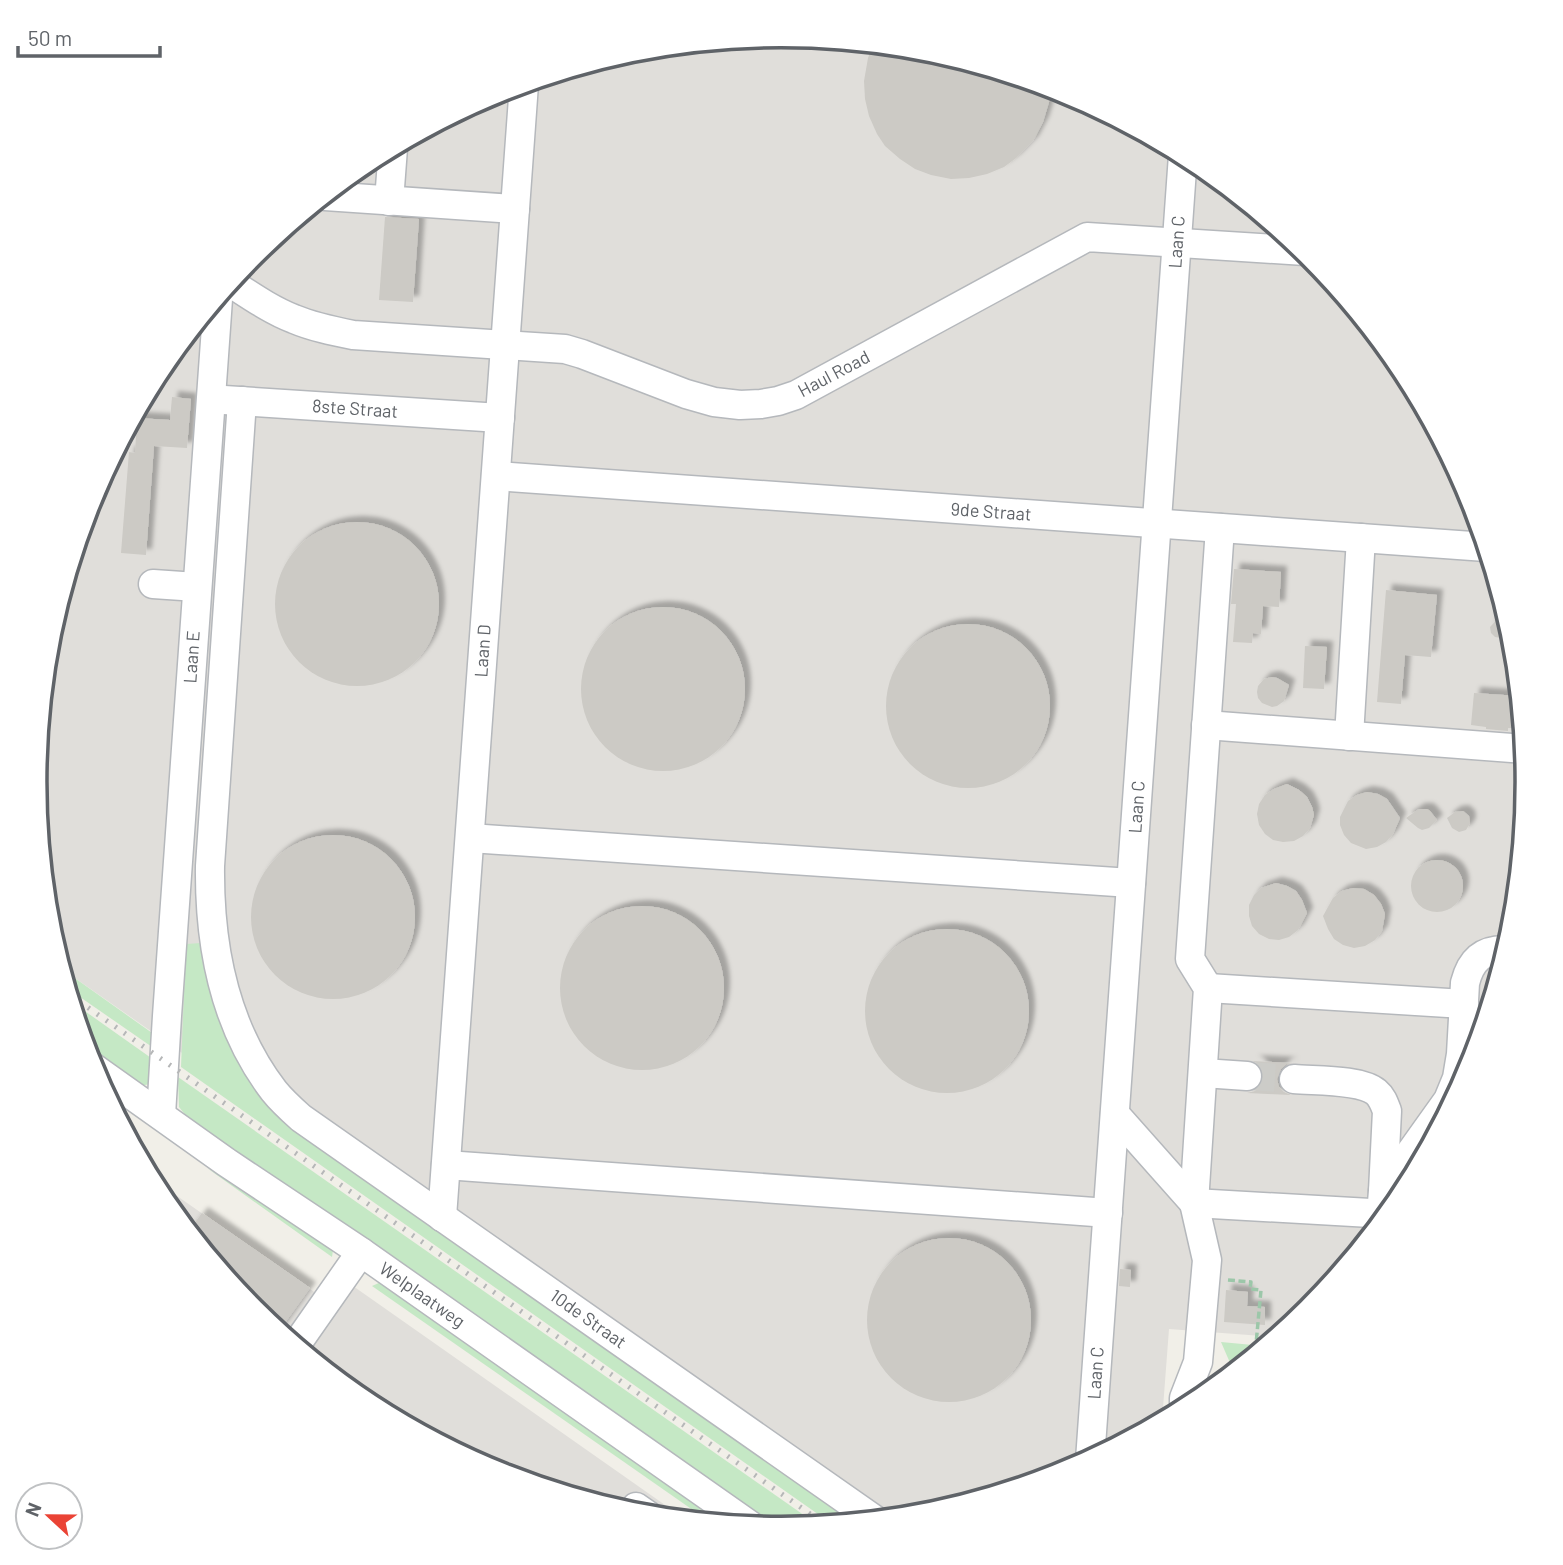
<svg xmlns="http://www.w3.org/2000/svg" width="1563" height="1565" viewBox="0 0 1563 1565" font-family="Barlow,sans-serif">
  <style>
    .industrial { fill: #e0deda }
    .green { fill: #c5e8c5 }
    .building { fill: #cccac5; filter: url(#shadow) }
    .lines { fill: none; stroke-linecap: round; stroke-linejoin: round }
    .minor-tunnel { stroke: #ccccc8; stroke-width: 28; stroke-dasharray: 28 14; stroke-linecap: butt }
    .minor-casing { stroke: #b5b8bc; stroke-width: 31 }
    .path { stroke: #9cc7a9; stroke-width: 3.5; stroke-dasharray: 7 3.5; stroke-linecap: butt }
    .minor { stroke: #fff; stroke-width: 28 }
    .rail { stroke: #b6b7b8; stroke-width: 5; stroke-dasharray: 2 9; stroke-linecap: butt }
    .labels { text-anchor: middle; stroke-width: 5; stroke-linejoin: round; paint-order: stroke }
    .street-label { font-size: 18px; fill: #5f6368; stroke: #fff }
    .rim { fill: none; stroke: #5f6368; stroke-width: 3.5 }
  </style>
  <defs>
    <filter id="shadow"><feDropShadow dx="6" dy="-6" stdDeviation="2" flood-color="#0004"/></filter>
  </defs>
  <rect width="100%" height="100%" fill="#f1efe8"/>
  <!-- industrial -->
  <g class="industrial">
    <path d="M 782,36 L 928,50 L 1068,93 L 1197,162 L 1310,255 L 1402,368 L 1471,497 L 1514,637 L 1528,783 L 1514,929 L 1471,1069 L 1402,1198 L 1309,1311 L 1277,1337 L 1169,1329 L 1162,1421 L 1067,1472 L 927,1515 L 853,1522 L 62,969 L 49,928 L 35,783 L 49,636 L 92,496 L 161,367 L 254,254 L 367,162 L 496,93 L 636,50 Z"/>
    <path d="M 150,1177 L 337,1308 L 353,1286 L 685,1519 L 635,1515 L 495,1472 L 366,1403 L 253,1310 L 161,1197 Z"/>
  </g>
  <!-- green -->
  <g class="green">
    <path d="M 201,943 C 208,989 222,1023 241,1064 L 853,1522 L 832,1524 L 181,1067 L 186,944 Z"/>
    <path d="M 62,969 L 155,1035 L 155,1049 L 67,988 Z"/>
    <path d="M 72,1002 L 154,1060 L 150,1084 L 140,1086 L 85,1047 Z"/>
    <path d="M 178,1077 L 818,1525 L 781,1529 L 774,1528 L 187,1117 L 179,1107 Z"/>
    <path d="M 207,1168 L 250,1194 L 333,1250 L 332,1257 Z"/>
    <path d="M 381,1282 L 731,1524 L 710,1522 L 372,1286 Z"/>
    <path d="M 1221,1342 L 1253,1345 L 1251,1358 L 1234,1372 Z"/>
  </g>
  <!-- building -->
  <g class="building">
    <path d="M 873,45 L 928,50 L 1051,88 L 1049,102 L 1043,122 L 1033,141 L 1016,158 L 1004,167 L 987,174 L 969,178 L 951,179 L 931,175 L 915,169 L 900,159 L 885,146 L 877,134 L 869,116 L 865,99 L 864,81 L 868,58 Z"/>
    <path d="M 385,217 L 419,219 L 413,302 L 379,300 Z"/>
    <path d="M 172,397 L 191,399 L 187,448 L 154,446 L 146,555 L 121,553 L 129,452 L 135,453 L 137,418 L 170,420 Z"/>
    <circle cx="357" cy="604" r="82"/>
    <path d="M 1234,569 L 1281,572 L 1279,607 L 1263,606 L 1261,634 L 1253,633 L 1252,643 L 1233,642 L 1236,604 L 1231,604 Z"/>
    <path d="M 1386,590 L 1437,595 L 1431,657 L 1405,655 L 1401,704 L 1377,702 Z"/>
    <circle cx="663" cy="689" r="82"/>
    <path d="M 1503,613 L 1507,631 L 1501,638 L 1495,637 L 1491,633 L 1490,627 Z"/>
    <circle cx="968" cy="706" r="82"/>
    <path d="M 1305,646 L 1327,647 L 1324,689 L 1303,688 Z"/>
    <path d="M 1272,677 L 1277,678 L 1289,685 L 1284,701 L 1277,706 L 1272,707 L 1262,703 L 1258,698 L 1257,692 L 1258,686 L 1264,679 Z"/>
    <path d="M 1474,693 L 1519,696 L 1523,728 L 1508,728 L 1508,731 L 1486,729 L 1486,727 L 1471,725 Z"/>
    <path d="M 1287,784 L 1299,790 L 1307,797 L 1312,807 L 1314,815 L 1310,828 L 1303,836 L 1294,841 L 1283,842 L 1273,840 L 1265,834 L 1259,825 L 1257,814 L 1259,804 L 1265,795 L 1274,789 Z"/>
    <path d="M 1367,792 L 1378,794 L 1387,799 L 1400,818 L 1393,834 L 1386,842 L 1377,847 L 1366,849 L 1351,843 L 1344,835 L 1340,825 L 1340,817 L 1348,801 L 1357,795 Z"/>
    <path d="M 1419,809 L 1427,809 L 1430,811 L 1437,820 L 1429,828 L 1422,830 L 1418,828 L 1406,818 Z"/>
    <path d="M 1463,811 L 1469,816 L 1470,823 L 1466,830 L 1459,832 L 1452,828 L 1447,818 L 1455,812 Z"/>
    <circle cx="333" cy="917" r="82"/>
    <circle cx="1437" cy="886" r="26"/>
    <path d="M 1276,883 L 1287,886 L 1296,891 L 1302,900 L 1307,913 L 1298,930 L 1289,937 L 1279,940 L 1269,939 L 1259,934 L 1252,926 L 1249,916 L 1249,905 L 1254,895 L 1261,888 Z"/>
    <path d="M 1353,888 L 1364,889 L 1374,895 L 1381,904 L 1385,914 L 1382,931 L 1375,940 L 1365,946 L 1354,948 L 1343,945 L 1334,939 L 1328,929 L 1323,916 L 1333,898 L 1342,891 Z"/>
    <circle cx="642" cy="988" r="82"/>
    <circle cx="947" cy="1011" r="82"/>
    <path d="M 1252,1061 L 1293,1063 L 1286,1064 L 1281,1069 L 1277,1079 L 1279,1087 L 1284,1092 L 1291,1095 L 1247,1093 L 1255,1091 L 1260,1086 L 1263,1078 L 1262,1068 L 1257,1063 Z"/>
    <path d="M 202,1213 L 310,1288 L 279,1331 L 253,1310 L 245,1300 L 251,1290 L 217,1265 L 189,1231 Z"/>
    <circle cx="949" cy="1320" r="82"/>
    <path d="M 1120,1269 L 1131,1270 L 1130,1287 L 1119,1286 Z"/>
    <path d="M 1226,1290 L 1248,1292 L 1247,1306 L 1265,1307 L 1265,1325 L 1224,1322 Z"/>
  </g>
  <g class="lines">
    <!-- minor-tunnel -->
    <path class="minor-tunnel" d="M 1247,1076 L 1294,1079"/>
    <defs>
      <g id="minor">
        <path d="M 325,196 L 515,209"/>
        <path d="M 389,201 L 393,148"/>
        <path d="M 231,283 C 251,296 271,310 294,319 C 313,327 333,331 353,335 L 565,349 L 582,354 L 686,394 L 714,402 L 740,405 L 761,404 L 778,401 L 796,395 L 1087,237 L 1305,251"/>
        <path d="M 224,400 L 500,418"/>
        <path d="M 242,401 L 210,866 C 209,947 224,1026 274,1091 C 282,1101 292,1110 301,1118 L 875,1520"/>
        <path d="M 496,476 L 1486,547"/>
        <path d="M 153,584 L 197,587"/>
        <path d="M 1206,725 L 1525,749"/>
        <path d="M 1349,736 L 1361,538"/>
        <path d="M 470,838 L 1131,883"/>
        <path d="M 1208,988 L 1464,1004"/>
        <path d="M 91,1066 L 226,1162 L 361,1252 L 751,1526"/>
        <path d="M 1203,1073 L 1247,1076"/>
        <path d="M 1294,1079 C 1315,1081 1360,1079 1376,1092 C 1382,1097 1384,1103 1387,1111 L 1383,1191"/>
        <path d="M 1115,1114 L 1194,1203 L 1388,1214"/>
        <path d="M 161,1115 L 167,1016 L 218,299"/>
        <path d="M 446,1165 L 1108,1213"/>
        <path d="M 1381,1214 L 1383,1191 L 1448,1100 L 1457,1078 L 1461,1054 L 1465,983 C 1471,959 1483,949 1507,950"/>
        <path d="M 442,1217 L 524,84"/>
        <path d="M 296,1345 L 361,1252"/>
        <path d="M 1184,1410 L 1184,1398 L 1198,1362 L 1207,1260 L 1194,1203 L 1208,988 L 1190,959 L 1220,528"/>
        <path d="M 1090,1460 L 1183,155"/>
        <path d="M 632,1513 L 636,1507 L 649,1516"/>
      </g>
    </defs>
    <!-- minor casing -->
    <use href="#minor" class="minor-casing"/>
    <!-- path -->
    <path class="path" d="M 1228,1280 L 1251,1282 L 1250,1289 L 1261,1290 L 1255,1355"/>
    <!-- minor -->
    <use href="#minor" class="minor"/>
    <!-- rail -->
    <path class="rail" d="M 70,995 L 826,1525"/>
  </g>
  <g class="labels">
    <!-- street labels -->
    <g class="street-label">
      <text transform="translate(1177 242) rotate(-86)" y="6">Laan C</text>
      <text transform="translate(834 374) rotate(-28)" y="6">Haul Road</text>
      <text transform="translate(355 409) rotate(4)" y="6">8ste Straat</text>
      <text transform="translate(991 512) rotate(4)" y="6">9de Straat</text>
      <text transform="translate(483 651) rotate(-86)" y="6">Laan D</text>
      <text transform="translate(192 657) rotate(-86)" y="6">Laan E</text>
      <text transform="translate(1137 807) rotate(-86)" y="6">Laan C</text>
      <text transform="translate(422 1295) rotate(35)" y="6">Welplaatweg</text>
      <text transform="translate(588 1319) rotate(35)" y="6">10de Straat</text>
      <text transform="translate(1096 1373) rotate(-86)" y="6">Laan C</text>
    </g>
  </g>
  <!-- crop -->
  <path d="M0 0H1563V1565H0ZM47 782a734 734 0 1 1 1468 0a734 734 0 1 1-1468 0Z" fill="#fff" fill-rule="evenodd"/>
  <path class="rim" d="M47 782a734 734 0 1 1 1468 0a734 734 0 1 1-1468 0Z"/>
  <!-- north arrow -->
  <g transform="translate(49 1516) rotate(292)"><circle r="33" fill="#ffffff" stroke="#bfc1c3" stroke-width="2"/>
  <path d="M0-5L12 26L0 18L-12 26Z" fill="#ea4335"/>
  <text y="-10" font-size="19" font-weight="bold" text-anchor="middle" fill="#5f6368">N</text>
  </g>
  <!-- scale -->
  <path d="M18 46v10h142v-10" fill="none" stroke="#5f6368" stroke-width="3.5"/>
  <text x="28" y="46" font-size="21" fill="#5f6368" stroke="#ffffff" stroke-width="5" paint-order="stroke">50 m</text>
</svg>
